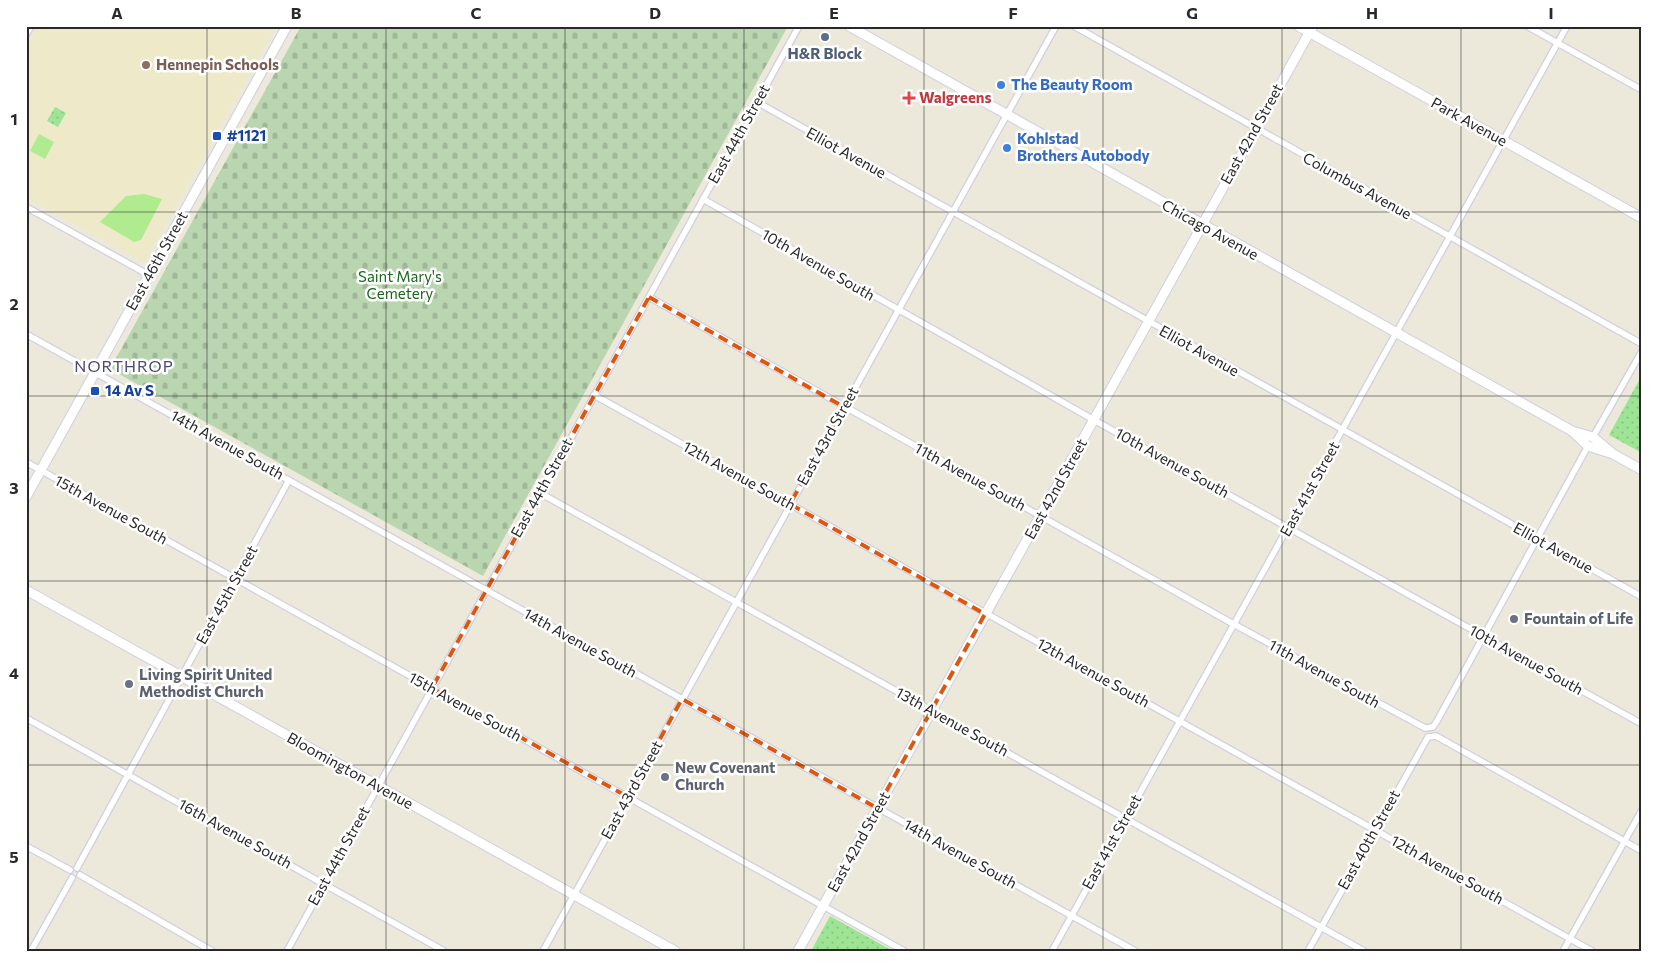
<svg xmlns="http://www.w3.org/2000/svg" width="1668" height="977" viewBox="0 0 1668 977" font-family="Commissioner,sans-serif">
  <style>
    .education { fill: #eeeac9 }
    .cemetery { fill: url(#cemetery-stones) }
    .park { fill: url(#park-dots) }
    .pitch { fill: #b0eb90 }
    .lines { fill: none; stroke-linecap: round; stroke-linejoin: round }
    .street-casing { stroke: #d0cfe2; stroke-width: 8 }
    .secondary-casing { stroke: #d0cfe2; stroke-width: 11 }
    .street { stroke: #fff; stroke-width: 5.5 }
    .secondary { stroke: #fff; stroke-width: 9 }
    .marked { fill: none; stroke: #de570d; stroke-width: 4; stroke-dasharray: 10 6; stroke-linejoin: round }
    .grid { fill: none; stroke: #292929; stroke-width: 1; stroke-opacity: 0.55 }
    .service-dot { fill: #5c6f8a; stroke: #fff; stroke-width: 2 }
    .education-dot { fill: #8d6e63; stroke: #fff; stroke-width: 2 }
    .shop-dot { fill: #3f7fe0; stroke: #fff; stroke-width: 2 }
    .health-dot { fill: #e0444e; stroke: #fff; stroke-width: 2 }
    .transit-dot { fill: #1a4fb4; stroke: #fff; stroke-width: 2 }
    .worship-dot { fill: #6b7280; stroke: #fff; stroke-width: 2 }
    .labels { text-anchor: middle; stroke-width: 5; stroke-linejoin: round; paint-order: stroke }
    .service-label { font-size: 15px; font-weight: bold; fill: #4e5e75; stroke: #fff }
    .education-label { font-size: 15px; font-weight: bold; fill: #785e54; stroke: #fff; text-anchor: start }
    .shop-label { font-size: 15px; font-weight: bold; fill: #366cbe; stroke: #fff; text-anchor: start }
    .health-label { font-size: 15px; font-weight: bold; fill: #be3a42; stroke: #fff; text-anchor: start }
    .street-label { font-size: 15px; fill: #292929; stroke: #fff }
    .transit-label { font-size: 15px; font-weight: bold; fill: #164399; stroke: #fff; text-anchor: start }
    .park-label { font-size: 15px; fill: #18671a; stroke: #fff }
    .worship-label { font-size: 15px; font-weight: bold; fill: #5b616d; stroke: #fff; text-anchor: start }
    .neighbourhood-label { font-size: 16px; letter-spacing: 1px; fill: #4b497a; stroke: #fff }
    .neatline { fill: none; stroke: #292929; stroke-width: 2 }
    .grid-label { font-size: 16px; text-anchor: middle; font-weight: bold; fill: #292929 }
  </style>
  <defs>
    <pattern id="cemetery-stones" width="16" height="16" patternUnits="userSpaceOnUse" patternTransform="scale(1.25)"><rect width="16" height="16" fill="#bad6b1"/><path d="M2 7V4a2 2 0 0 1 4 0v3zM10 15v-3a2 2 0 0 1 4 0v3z" fill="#a0b898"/></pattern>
    <pattern id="park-dots" width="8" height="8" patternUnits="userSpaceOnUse" patternTransform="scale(1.25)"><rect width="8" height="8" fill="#9ee495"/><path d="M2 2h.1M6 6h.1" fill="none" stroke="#88c480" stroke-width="1.8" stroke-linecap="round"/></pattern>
  </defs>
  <rect width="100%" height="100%" fill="#ece8da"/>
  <!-- education -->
  <path class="education" d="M 38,26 L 276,26 L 144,263 L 26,197 L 26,48 Z"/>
  <!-- cemetery -->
  <path class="cemetery" d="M 301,26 L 788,26 L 483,576 L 110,369 Z"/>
  <!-- park -->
  <g class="park">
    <path d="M 55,107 L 66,113 L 58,127 L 47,121 Z"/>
    <path d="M 1642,375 L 1642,453 L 1609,435 Z"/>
    <path d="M 830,916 L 893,951 L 811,951 Z"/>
  </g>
  <!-- pitch -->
  <g class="pitch">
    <path d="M 39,134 L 54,142 L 45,159 L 30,151 Z"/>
    <path d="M 144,194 L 162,199 L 141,240 L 134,242 L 100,222 L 126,196 Z"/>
  </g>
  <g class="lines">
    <defs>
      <g id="street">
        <path d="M 1074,26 L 1642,344"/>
        <path d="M 1527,26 L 1642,90"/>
        <path d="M 26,35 L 31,26"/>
        <path d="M 757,102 L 1642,597"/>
        <path d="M 703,199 L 1094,420 L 1642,724"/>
        <path d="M 26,207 L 149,275"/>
        <path d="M 649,297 L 1228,621 L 1425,728 L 1433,727 L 1437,721 L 1588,446"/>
        <path d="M 26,334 L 1135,951"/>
        <path d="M 594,395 L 1592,951"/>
        <path d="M 1593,437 L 1642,351"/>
        <path d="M 26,462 L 904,951"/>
        <path d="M 540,493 L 1364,951"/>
        <path d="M 26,718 L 444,951"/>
        <path d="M 26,846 L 70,870"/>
        <path d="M 77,868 L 289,480"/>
        <path d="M 80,875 L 212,951"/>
        <path d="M 31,951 L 72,878"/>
        <path d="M 287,951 L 799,26"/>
        <path d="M 543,951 L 1056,26"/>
        <path d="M 1052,951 L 1567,26"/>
        <path d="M 1308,951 L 1428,737 L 1436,736 L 1642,851"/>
        <path d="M 1563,951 L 1642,810"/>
      </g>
      <g id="secondary">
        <path d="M 849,26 L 1572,431 L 1593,437 L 1613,454 L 1642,470"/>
        <path d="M 1298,26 L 1642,218"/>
        <path d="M 1572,431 L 1588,446 L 1610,453"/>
        <path d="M 26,497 L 287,26"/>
        <path d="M 26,590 L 675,951"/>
        <path d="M 798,951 L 1313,26"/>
      </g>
    </defs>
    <!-- street casing -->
    <use href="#street" class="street-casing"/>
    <!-- secondary casing -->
    <use href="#secondary" class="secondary-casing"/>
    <!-- street -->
    <use href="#street" class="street"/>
    <!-- secondary -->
    <use href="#secondary" class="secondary"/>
  </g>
  <!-- marked area -->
  <path class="marked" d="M 649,297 L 844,407 L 790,504 L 985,614 L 877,808 L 682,699 L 628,797 L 432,688 Z"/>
  <!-- grid -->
  <path class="grid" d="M 207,26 L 207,951M 386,26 L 386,951M 565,26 L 565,951M 744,26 L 744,951M 924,26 L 924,951M 1103,26 L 1103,951M 1282,26 L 1282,951M 1461,26 L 1461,951M 26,212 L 1642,212M 26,396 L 1642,396M 26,581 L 1642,581M 26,765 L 1642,765"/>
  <!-- markers -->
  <circle class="service-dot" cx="825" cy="37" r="5"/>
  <circle class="education-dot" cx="146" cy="65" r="5"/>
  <g class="shop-dot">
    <circle cx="1001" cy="85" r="5"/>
    <circle cx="1007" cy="148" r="5"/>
  </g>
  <path class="health-dot" d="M906.5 90.5h5v5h5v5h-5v5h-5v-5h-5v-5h5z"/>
  <g class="transit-dot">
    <rect x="212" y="131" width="10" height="10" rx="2.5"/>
    <rect x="90" y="386" width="10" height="10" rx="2.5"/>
  </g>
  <g class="worship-dot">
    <circle cx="1514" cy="619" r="5"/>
    <circle cx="129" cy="684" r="5"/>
    <circle cx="665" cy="777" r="5"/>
  </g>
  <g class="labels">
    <!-- service labels -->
    <g class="service-label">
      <text x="825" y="59">H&amp;R Block</text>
    </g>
    <!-- education labels -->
    <g class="education-label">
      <text x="156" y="70">Hennepin Schools</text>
    </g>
    <!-- shop labels -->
    <g class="shop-label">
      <text x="1011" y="90">The Beauty Room</text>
      <text x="1017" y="144">Kohlstad<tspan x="1017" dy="17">Brothers Autobody</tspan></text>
    </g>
    <!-- health labels -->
    <g class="health-label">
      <text x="919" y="103">Walgreens</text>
    </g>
    <!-- street labels -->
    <g class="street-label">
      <text transform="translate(1469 122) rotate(29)" y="5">Park Avenue</text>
      <text transform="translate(739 134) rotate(-61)" y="5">East 44th Street</text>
      <text transform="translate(1252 134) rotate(-61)" y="5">East 42nd Street</text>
      <text transform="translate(846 153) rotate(29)" y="5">Elliot Avenue</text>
      <text transform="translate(1357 186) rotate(29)" y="5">Columbus Avenue</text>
      <text transform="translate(1210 230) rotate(29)" y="5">Chicago Avenue</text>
      <text transform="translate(157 261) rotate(-61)" y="5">East 46th Street</text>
      <text transform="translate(818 265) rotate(30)" y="5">10th Avenue South</text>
      <text transform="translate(1199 351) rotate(29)" y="5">Elliot Avenue</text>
      <text transform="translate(828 436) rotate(-61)" y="5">East 43rd Street</text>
      <text transform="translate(227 445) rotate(29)" y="5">14th Avenue South</text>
      <text transform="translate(1172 463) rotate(29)" y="5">10th Avenue South</text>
      <text transform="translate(739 476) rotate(29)" y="5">12th Avenue South</text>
      <text transform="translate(970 477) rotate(29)" y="5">11th Avenue South</text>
      <text transform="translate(542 488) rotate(-61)" y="5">East 44th Street</text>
      <text transform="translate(1056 489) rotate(-61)" y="5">East 42nd Street</text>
      <text transform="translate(1310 489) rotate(-61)" y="5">East 41st Street</text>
      <text transform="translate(111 510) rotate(29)" y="5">15th Avenue South</text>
      <text transform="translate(1553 548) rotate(29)" y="5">Elliot Avenue</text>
      <text transform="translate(227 595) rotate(-61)" y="5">East 45th Street</text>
      <text transform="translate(580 643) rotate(29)" y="5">14th Avenue South</text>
      <text transform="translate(1526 660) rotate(29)" y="5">10th Avenue South</text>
      <text transform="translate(1093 673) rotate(29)" y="5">12th Avenue South</text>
      <text transform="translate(1324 674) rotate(29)" y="5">11th Avenue South</text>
      <text transform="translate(465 707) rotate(29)" y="5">15th Avenue South</text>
      <text transform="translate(952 722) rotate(29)" y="5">13th Avenue South</text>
      <text transform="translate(350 771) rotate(29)" y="5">Bloomington Avenue</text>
      <text transform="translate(632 790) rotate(-61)" y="5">East 43rd Street</text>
      <text transform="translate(235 834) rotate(29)" y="5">16th Avenue South</text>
      <text transform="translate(1369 840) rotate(-61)" y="5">East 40th Street</text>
      <text transform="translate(859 842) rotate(-61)" y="5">East 42nd Street</text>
      <text transform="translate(1112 842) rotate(-61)" y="5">East 41st Street</text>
      <text transform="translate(960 854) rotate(29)" y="5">14th Avenue South</text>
      <text transform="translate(339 856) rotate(-61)" y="5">East 44th Street</text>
      <text transform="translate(1447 870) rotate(29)" y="5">12th Avenue South</text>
    </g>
    <!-- transit labels -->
    <g class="transit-label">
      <text x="227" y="141">#1121</text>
      <text x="105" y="396">14 Av S</text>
    </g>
    <!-- park labels -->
    <g class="park-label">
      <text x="400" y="282">Saint Mary's<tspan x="400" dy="17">Cemetery</tspan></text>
    </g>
    <!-- worship labels -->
    <g class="worship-label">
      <text x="1524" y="624">Fountain of Life</text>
      <text x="139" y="680">Living Spirit United<tspan x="139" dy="17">Methodist Church</tspan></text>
      <text x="675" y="773">New Covenant<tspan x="675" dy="17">Church</tspan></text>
    </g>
    <!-- neighbourhood labels -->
    <g class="neighbourhood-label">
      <text x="124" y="372">NORTHROP</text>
    </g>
  </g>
  <!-- border -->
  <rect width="1668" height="977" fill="none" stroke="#ffffff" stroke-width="55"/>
  <rect x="28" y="28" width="1612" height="922" class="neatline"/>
  <g class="grid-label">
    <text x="117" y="19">A</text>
    <text x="296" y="19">B</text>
    <text x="476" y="19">C</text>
    <text x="655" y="19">D</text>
    <text x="834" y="19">E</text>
    <text x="1013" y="19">F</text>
    <text x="1192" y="19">G</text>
    <text x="1372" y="19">H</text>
    <text x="1551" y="19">I</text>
    <text x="14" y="125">1</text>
    <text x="14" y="310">2</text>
    <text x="14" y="494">3</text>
    <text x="14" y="679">4</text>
    <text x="14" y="863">5</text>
  </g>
</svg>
